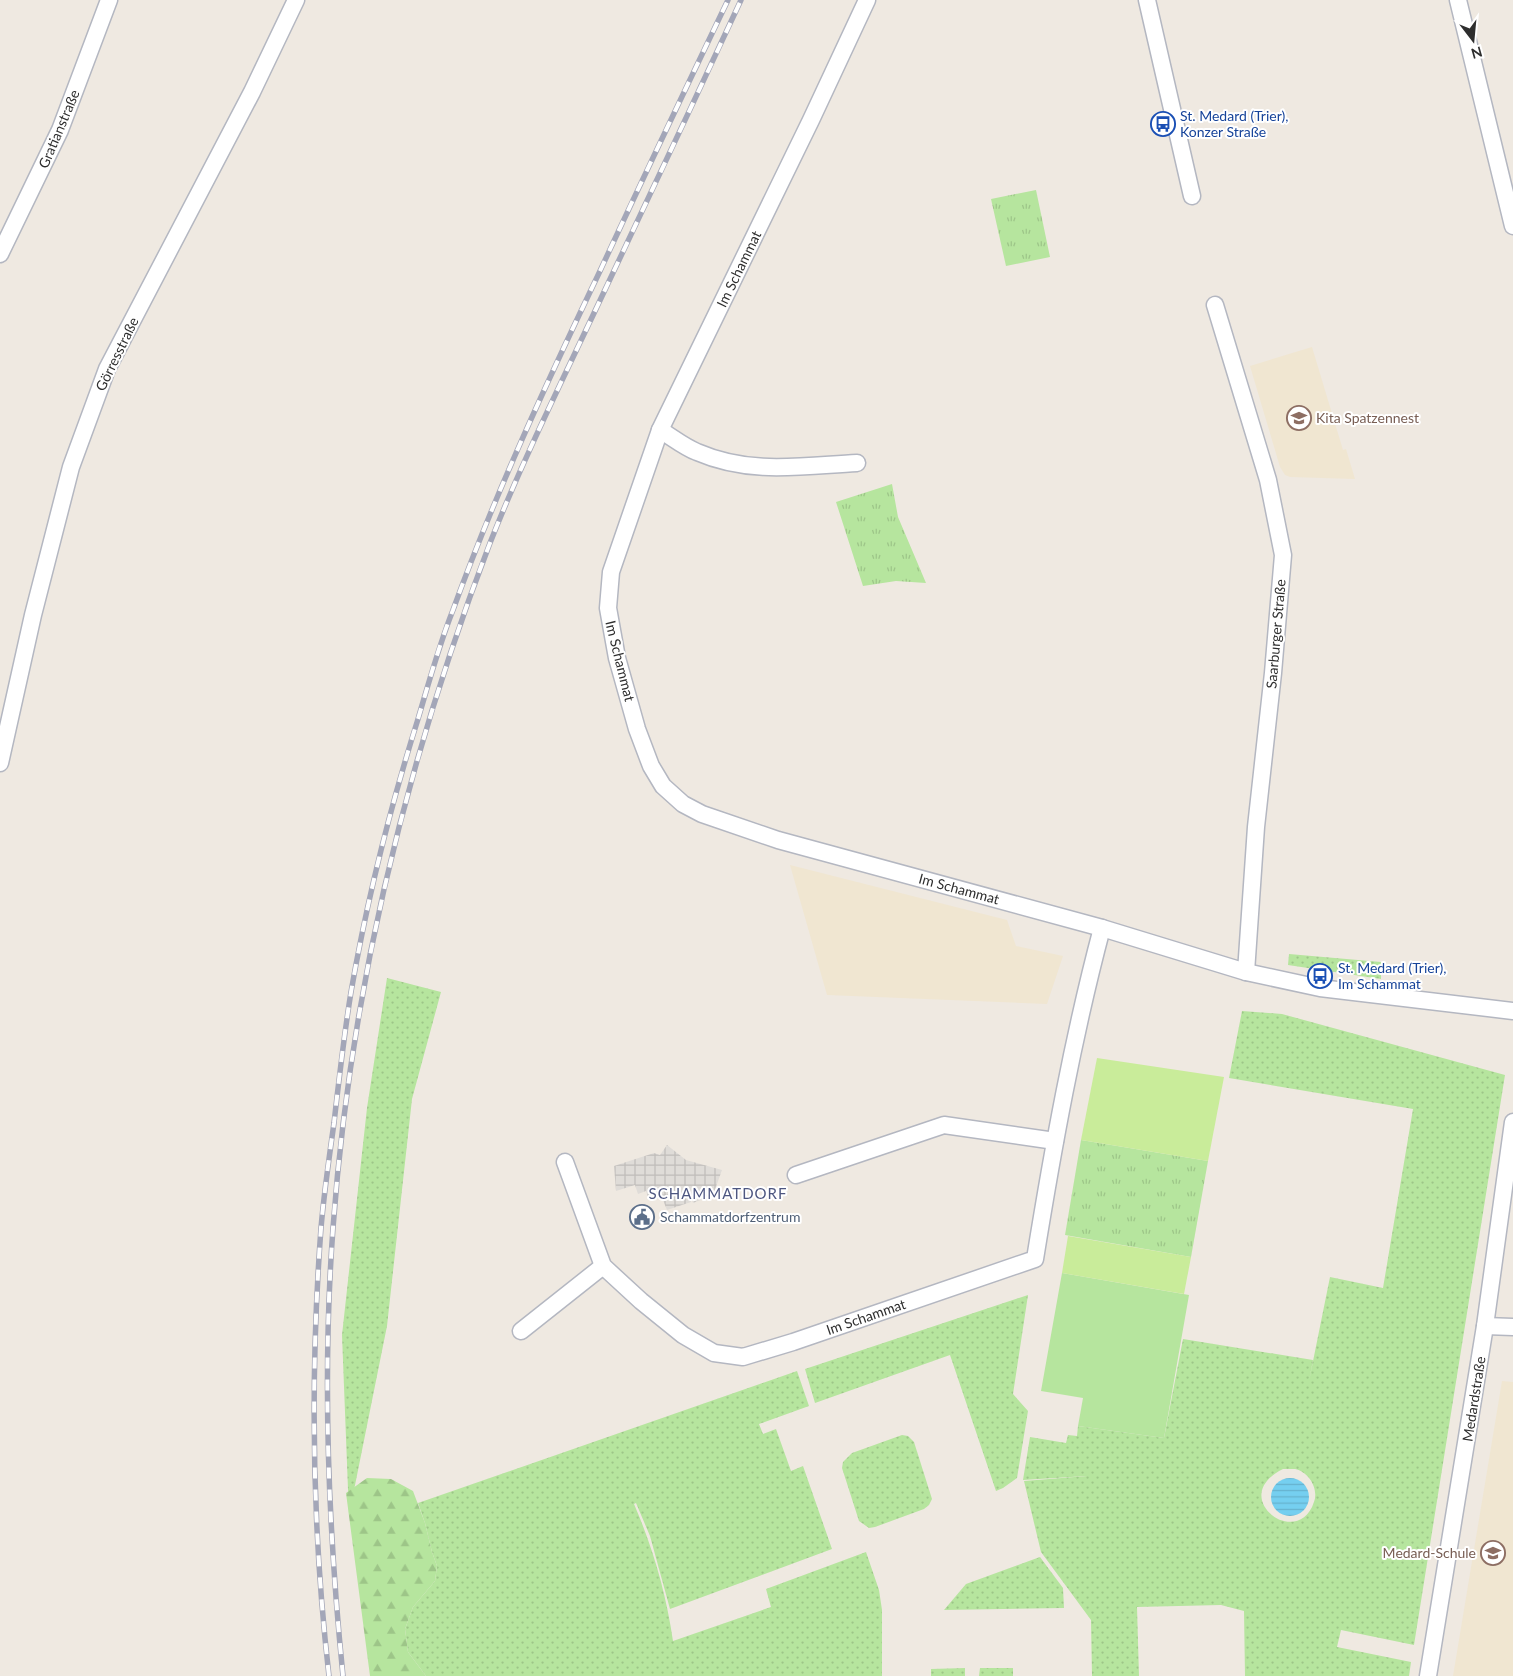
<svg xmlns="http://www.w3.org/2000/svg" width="1513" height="1676" viewBox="0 0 1513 1676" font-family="Lato,sans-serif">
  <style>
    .education { fill: #f0e6d1 }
    .grass { fill: url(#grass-dots); fill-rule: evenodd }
    .forest { fill: url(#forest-firs) }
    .park { fill: url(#park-tufts) }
    .garden { fill: #b6e59e }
    .pitch { fill: #c9ec9a }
    .plaza { fill: url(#plaza-grid) }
    .water { fill: url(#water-rules) }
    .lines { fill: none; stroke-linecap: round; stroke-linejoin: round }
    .minor-casing { stroke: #b4b7c1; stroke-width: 19 }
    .minor { stroke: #fff; stroke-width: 16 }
    .rail-casing { stroke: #a3a6b8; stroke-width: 5.5 }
    .rail { stroke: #fff; stroke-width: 4; stroke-dasharray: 11; stroke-linecap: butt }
    .labels { text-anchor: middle; stroke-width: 4; stroke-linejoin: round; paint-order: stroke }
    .transit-label { font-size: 14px; fill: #164399; stroke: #fff; text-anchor: start }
    .street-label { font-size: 14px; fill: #2e2e2e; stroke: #fff }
    .education-label { font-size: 14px; fill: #785e54; stroke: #fff; text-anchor: start }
    .service-label { font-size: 14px; fill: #4e5e75; stroke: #fff; text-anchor: start }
    .neighbourhood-label { font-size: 15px; letter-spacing: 1px; fill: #4d5680; stroke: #fff }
  </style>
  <defs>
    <pattern id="grass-dots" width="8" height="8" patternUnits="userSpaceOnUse" patternTransform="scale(1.25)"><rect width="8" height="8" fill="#b6e59e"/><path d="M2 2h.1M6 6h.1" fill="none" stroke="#9dc588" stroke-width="1.8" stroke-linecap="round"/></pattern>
    <pattern id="forest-firs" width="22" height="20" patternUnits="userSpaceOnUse" patternTransform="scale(1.25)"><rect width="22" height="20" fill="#b6e59e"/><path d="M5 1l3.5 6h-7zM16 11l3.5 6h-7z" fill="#9dc588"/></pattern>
    <pattern id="park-tufts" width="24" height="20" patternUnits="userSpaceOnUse" patternTransform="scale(1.25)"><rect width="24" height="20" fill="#b6e59e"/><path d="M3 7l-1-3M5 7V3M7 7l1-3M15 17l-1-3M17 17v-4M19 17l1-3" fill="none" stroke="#9dc588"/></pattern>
    <pattern id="plaza-grid" width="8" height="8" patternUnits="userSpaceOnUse" patternTransform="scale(1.25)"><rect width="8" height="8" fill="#dfdcd8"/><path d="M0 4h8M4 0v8" fill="none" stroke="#c0bdba"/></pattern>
    <pattern id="water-rules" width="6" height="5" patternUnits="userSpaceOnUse" patternTransform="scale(1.25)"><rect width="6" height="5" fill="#75cff0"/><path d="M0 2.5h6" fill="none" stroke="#66b2ce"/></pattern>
  </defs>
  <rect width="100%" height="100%" fill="#efe9e1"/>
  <!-- education -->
  <g class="education">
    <path d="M 1312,347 L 1343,450 L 1346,449 L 1355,479 L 1290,477 L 1285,475 L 1280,467 L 1250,366 Z"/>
    <path d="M 790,865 L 1007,920 L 1016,946 L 1063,956 L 1047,1004 L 827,995 Z"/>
    <path d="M 1502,1381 L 1513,1382 L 1513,1676 L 1453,1676 Z"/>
  </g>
  <!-- grass -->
  <g class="grass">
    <path d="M 1289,954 L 1381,962 L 1381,979 L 1288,965 Z"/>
    <path d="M 387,978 L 441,992 L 412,1099 L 387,1326 L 349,1515 L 342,1335 L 367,1108 Z"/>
    <path d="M 1242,1011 L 1282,1014 L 1505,1075 L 1414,1645 L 1341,1630 L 1337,1647 L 1411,1662 L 1409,1676 L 1245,1676 L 1244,1611 L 1221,1605 L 1137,1607 L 1139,1676 L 1092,1676 L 1091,1620 L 1041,1552 L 1024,1481 L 1087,1476 L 1023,1480 L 1030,1437 L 1066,1443 L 1068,1435 L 1077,1436 L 1078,1426 L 1164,1438 L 1183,1339 L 1313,1360 L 1309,1381 L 1330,1277 L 1383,1288 L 1413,1109 L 1229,1078 ZM 1283,1469 C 1287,1469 1291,1469 1295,1469 C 1309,1472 1319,1489 1314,1502 C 1298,1551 1226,1497 1283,1469 Z"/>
    <path d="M 1028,1295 L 1013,1394 L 1028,1411 L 1017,1478 L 1003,1488 L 996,1491 L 950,1355 L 815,1403 L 805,1369 Z"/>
    <path d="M 797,1371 L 809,1406 L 759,1424 L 763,1434 L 776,1429 L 791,1471 L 803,1466 L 832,1549 L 670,1609 L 650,1536 L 636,1503 L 634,1504 C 653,1548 666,1593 673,1641 L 771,1607 L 766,1589 L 866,1552 L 879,1590 L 882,1610 L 882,1676 L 426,1676 L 408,1652 L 405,1629 L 413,1607 L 435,1581 L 437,1566 L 432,1552 L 425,1523 L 418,1503 Z"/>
    <path d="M 902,1435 L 908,1436 L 914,1442 L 932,1499 L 929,1505 L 924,1509 L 875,1527 L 869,1528 L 859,1521 L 842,1468 L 843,1462 L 852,1453 Z"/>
    <path d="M 1040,1557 L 1063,1588 L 1064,1608 L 944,1610 L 966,1584 Z"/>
    <path d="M 965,1668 L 965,1676 L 931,1676 L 931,1669 Z"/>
    <path d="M 980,1668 L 1013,1668 L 1013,1676 L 979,1676 Z"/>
  </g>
  <!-- forest -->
  <path class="forest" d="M 367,1478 L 391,1479 L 413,1491 L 425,1523 L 432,1552 L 437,1566 L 435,1581 L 413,1607 L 405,1629 L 408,1652 L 426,1676 L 370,1676 L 346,1493 Z"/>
  <!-- park -->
  <g class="park">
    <path d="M 1036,190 L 1050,257 L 1006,266 L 991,199 Z"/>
    <path d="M 892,484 L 898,517 L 926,583 L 896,581 L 863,586 L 836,502 Z"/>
    <path d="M 1081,1140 L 1208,1161 L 1191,1257 L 1065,1235 Z"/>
  </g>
  <!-- garden -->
  <path class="garden" d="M 1062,1273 L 1189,1295 L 1164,1438 L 1078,1426 L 1083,1398 L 1041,1391 Z"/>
  <!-- pitch -->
  <g class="pitch">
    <path d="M 1097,1058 L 1224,1077 L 1208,1161 L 1081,1140 Z"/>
    <path d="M 1068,1236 L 1191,1257 L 1184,1294 L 1062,1273 Z"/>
  </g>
  <!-- plaza -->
  <path class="plaza" d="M 667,1145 L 686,1160 L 722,1170 L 713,1195 L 693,1203 L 692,1200 L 691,1200 L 691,1202 L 667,1210 L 661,1195 L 649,1200 L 646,1191 L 638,1194 L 635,1185 L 616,1191 L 614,1166 L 654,1153 L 660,1155 Z"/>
  <!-- water -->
  <circle class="water" cx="1290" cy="1497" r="19"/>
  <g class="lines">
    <defs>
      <g id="minor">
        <path d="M 867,0 L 811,120 L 660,430 L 611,572 L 608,608 L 617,658 L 637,729 L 651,766 L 663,786 L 683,804 L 702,814 L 778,840 L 1102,928 L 1246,972 L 1320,988 L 1513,1011"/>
        <path d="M 1147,0 L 1192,196"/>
        <path d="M 1458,0 L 1513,226"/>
        <path d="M 0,254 L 60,130 L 109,0"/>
        <path d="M 1215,305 L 1268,480 L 1283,555 L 1273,673 L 1256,827 L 1246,972"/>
        <path d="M 660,430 C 672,437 684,447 697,452 C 750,475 801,466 857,463"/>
        <path d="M 0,763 L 33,615 L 71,467 L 107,369 L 252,92 L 296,0"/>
        <path d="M 565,1162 L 603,1266 L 641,1301 L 683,1335 L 714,1353 L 743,1357 L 793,1342 L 1035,1259 C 1053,1148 1073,1037 1102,928"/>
        <path d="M 796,1175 L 944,1125 L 1055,1141"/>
        <path d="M 1485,1326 L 1513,1327"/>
        <path d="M 521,1331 L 603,1266"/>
        <path d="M 1428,1676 L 1485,1326 L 1513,1122"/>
      </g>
    </defs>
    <!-- minor casing -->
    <use href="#minor" class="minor-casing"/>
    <!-- minor -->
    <use href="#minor" class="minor"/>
    <defs>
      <g id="rail">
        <path d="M 329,1676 C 312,1528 310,1377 321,1228 C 324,1193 329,1158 334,1123 C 339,1079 344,1035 351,992 C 367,900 390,808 418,719 C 429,682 439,645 453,610 C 495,494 547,382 600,271 C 642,180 685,90 728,0"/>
        <path d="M 343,1676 C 328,1527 322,1377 333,1228 C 350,994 406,762 490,543 C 521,464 559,387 595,311 C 644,207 693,104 741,0"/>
      </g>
    </defs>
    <!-- rail casing -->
    <use href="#rail" class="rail-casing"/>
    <!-- rail -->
    <use href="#rail" class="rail"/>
  </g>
  <!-- icons -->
  <defs>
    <symbol id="bus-ring" viewBox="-11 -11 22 22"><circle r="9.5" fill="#fff" stroke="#1a4fb4" stroke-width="1.5"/><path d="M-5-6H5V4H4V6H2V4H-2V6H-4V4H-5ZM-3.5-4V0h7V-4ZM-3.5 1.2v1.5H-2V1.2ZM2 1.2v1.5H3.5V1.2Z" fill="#1a4fb4"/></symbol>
    <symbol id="school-ring" viewBox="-11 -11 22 22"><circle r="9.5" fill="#fff" stroke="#8d6e63" stroke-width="1.5"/><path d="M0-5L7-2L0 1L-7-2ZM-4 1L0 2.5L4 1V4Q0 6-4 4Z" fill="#8d6e63"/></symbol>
    <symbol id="civic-ring" viewBox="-11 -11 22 22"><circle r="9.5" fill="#fff" stroke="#5c6f8a" stroke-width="1.5"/><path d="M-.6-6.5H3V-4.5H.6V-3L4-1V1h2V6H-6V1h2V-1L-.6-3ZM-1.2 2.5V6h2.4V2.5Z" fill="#5c6f8a"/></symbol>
  </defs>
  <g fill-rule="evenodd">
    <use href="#bus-ring" x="1149" y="110" width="28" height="28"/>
    <use href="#school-ring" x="1285" y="404" width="28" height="28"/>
    <use href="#bus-ring" x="1306" y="962" width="28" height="28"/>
    <use href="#civic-ring" x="628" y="1203" width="28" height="28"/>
    <use href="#school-ring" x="1479" y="1539" width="28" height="28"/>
  </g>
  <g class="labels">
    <!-- transit labels -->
    <g class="transit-label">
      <text x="1180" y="121">St. Medard (Trier),<tspan x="1180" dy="16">Konzer Straße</tspan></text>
      <text x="1338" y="973">St. Medard (Trier),<tspan x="1338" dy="16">Im Schammat</tspan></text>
    </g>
    <!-- street labels -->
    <g class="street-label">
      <text transform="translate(59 129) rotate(-67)" y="5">Gratianstraße</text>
      <text transform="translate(739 269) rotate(-64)" y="5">Im Schammat</text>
      <text transform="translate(117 354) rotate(-64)" y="5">Görresstraße</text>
      <text transform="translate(1276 634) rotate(-85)" y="5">Saarburger Straße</text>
      <text transform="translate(620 661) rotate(76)" y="5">Im Schammat</text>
      <text transform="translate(959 889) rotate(15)" y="5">Im Schammat</text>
      <text transform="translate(866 1317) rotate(-19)" y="5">Im Schammat</text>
      <text transform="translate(1474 1399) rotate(-81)" y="5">Medardstraße</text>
    </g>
    <!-- education labels -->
    <g class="education-label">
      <text x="1316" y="423">Kita Spatzennest</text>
      <text x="1476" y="1558" text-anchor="end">Medard-Schule</text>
    </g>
    <!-- service labels -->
    <g class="service-label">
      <text x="660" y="1222">Schammatdorfzentrum</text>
    </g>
    <!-- neighbourhood labels -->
    <g class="neighbourhood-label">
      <text x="718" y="1199">SCHAMMATDORF</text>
    </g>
  </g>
  <!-- north arrow -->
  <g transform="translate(1473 40) rotate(164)" stroke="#ffffff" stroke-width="4" paint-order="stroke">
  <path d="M0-4L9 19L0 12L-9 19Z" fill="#2e2e2e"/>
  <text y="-8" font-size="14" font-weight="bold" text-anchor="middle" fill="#2e2e2e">N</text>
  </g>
</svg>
